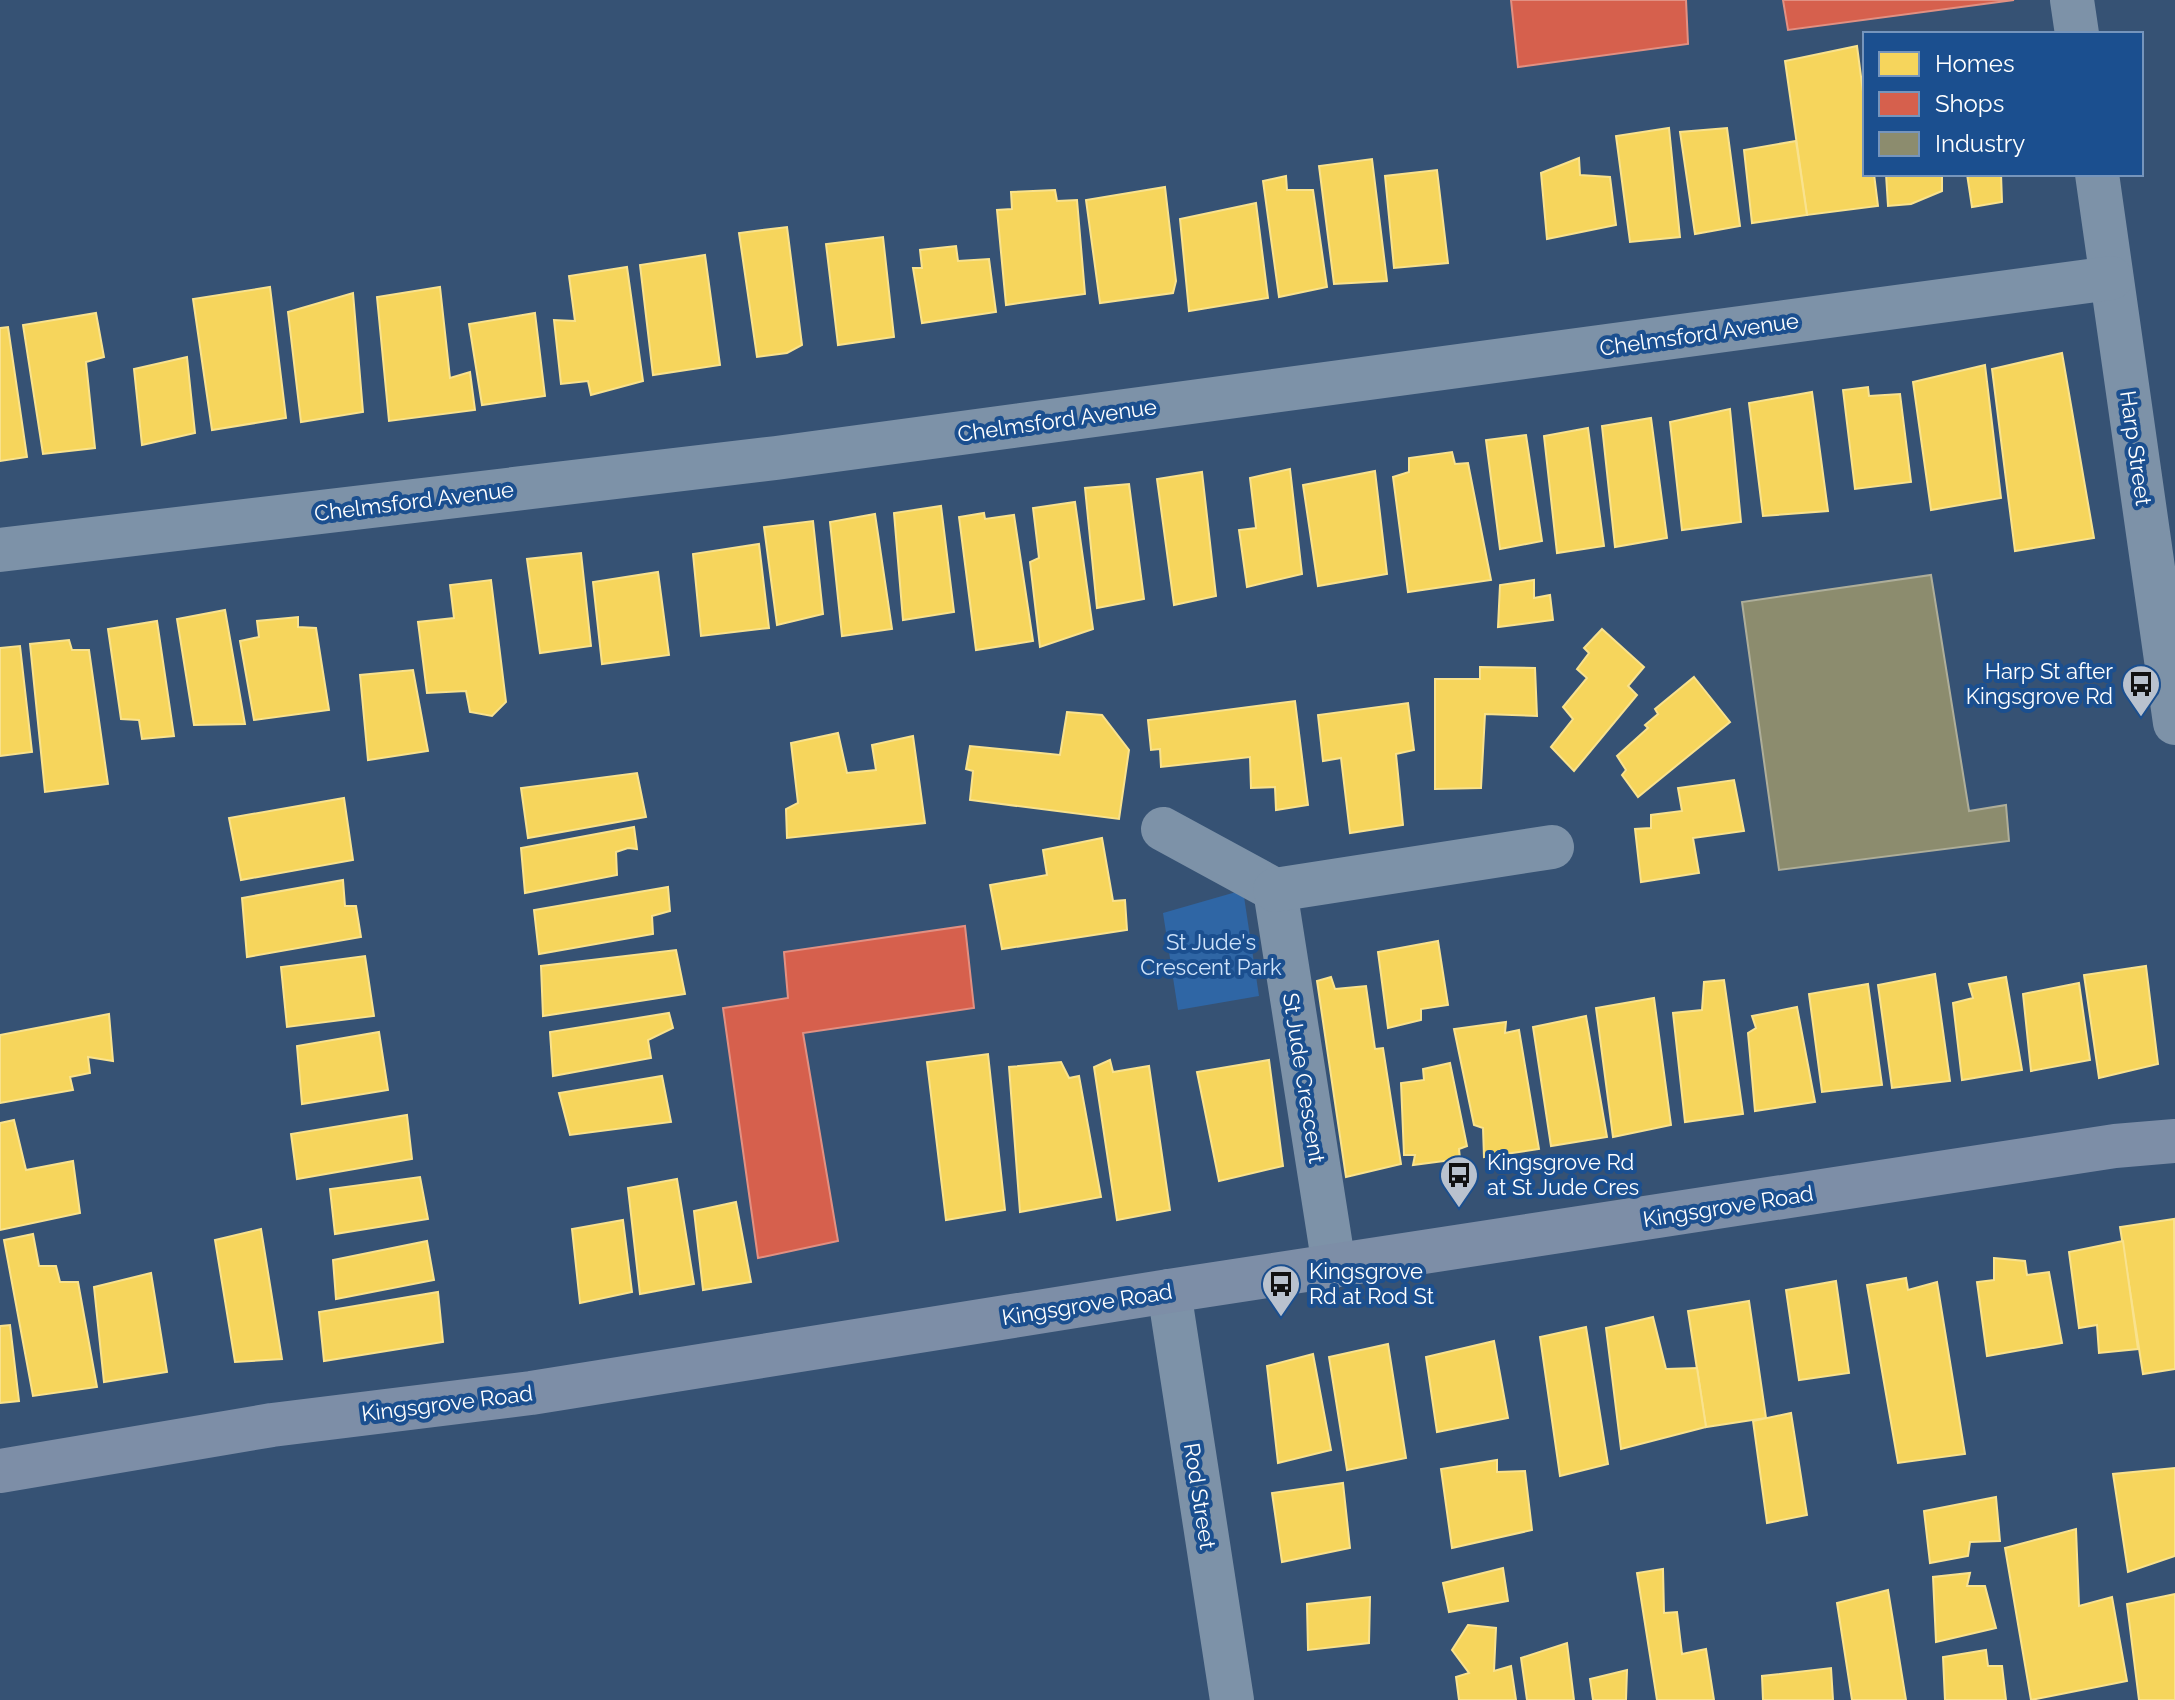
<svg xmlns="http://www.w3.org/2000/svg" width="2175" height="1700" viewBox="0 0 2175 1700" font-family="Raleway,sans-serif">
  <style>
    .green { fill: #2f66a5 }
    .homes { fill: #f6d55c; stroke: #f9e28d; stroke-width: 2 }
    .shops { fill: #d6604d; stroke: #e29082; stroke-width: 2 }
    .industry { fill: #8c8c6e; stroke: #aeae9a; stroke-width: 2 }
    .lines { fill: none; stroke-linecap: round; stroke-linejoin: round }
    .minor { stroke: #7d92a8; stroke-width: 44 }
    .major { stroke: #7d8ea7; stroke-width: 44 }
    .labels { text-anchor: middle; stroke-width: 8; stroke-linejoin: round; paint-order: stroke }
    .street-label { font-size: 22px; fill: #fff; stroke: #1b4f8f }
    .poi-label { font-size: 22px; fill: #fff; stroke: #1b4f8f; text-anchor: start }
    .park-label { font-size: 22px; fill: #cfe3fa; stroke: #1b4f8f }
  </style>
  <rect width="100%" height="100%" fill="#365274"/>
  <!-- green -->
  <path class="green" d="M 1243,890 L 1259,996 L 1178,1010 L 1163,913 Z"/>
  <!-- homes -->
  <g class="homes">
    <path d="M 1857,46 L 1865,107 L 1865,174 L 1874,174 L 1878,206 L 1807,215 L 1785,61 Z"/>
    <path d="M 1669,128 L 1680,237 L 1630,242 L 1616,136 Z"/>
    <path d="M 1727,128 L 1740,226 L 1695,234 L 1680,132 Z"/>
    <path d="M 1796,141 L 1807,215 L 1752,223 L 1744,150 Z"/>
    <path d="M 1579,158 L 1580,175 L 1610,177 L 1616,225 L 1547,239 L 1541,173 Z"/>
    <path d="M 1372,159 L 1387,281 L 1334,284 L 1319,166 Z"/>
    <path d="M 1437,170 L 1448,263 L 1394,268 L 1385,176 Z"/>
    <path d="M 1886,174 L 1942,174 L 1942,191 L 1911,204 L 1888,206 Z"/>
    <path d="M 1967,174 L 2001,174 L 2002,202 L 1972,207 Z"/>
    <path d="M 1286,176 L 1287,190 L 1313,190 L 1327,287 L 1279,297 L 1263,181 Z"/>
    <path d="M 1165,187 L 1176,281 L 1173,293 L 1100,303 L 1086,200 Z"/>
    <path d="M 1055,190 L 1057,201 L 1077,200 L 1085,294 L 1006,305 L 997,210 L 1012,209 L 1011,192 Z"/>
    <path d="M 1256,203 L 1268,298 L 1189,311 L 1180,219 Z"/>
    <path d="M 787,227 L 802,345 L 787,353 L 757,357 L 739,233 Z"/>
    <path d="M 883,237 L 894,337 L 838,345 L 826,244 Z"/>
    <path d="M 956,246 L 958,261 L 989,259 L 996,312 L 922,323 L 913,268 L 922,268 L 920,250 Z"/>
    <path d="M 705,255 L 720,365 L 653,375 L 640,265 Z"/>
    <path d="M 627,267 L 643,381 L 591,395 L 588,381 L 561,384 L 554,320 L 575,321 L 569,276 Z"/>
    <path d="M 270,287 L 286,418 L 212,430 L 193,299 Z"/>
    <path d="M 440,287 L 450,378 L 470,372 L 475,410 L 389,421 L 377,297 Z"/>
    <path d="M 353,293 L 363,412 L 301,422 L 288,312 Z"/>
    <path d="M 96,313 L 104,357 L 86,362 L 95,448 L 43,454 L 23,325 Z"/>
    <path d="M 535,313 L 545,396 L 482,405 L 469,324 Z"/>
    <path d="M 8,327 L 27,457 L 0,461 L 0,328 Z"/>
    <path d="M 2062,353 L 2094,538 L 2015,551 L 1992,369 Z"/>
    <path d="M 187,357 L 195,433 L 142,445 L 134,369 Z"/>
    <path d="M 1985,365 L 2001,498 L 1931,510 L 1913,382 Z"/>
    <path d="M 1868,387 L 1869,396 L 1900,394 L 1911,482 L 1855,489 L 1843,390 Z"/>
    <path d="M 1812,392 L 1828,511 L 1763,516 L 1749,403 Z"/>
    <path d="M 1730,409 L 1741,522 L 1682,530 L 1670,422 Z"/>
    <path d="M 1651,418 L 1667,538 L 1615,547 L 1602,426 Z"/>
    <path d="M 1588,428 L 1604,546 L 1557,553 L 1544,436 Z"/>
    <path d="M 1526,435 L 1542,541 L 1500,549 L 1486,440 Z"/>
    <path d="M 1452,452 L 1455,464 L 1468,463 L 1491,580 L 1408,592 L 1393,477 L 1409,472 L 1409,458 Z"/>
    <path d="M 1290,469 L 1302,574 L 1247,587 L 1239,530 L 1256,528 L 1250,478 Z"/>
    <path d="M 1375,471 L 1387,574 L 1318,586 L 1303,485 Z"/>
    <path d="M 1202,472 L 1216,596 L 1174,605 L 1157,479 Z"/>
    <path d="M 1129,484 L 1144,599 L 1097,608 L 1085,488 Z"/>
    <path d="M 1075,502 L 1093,629 L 1040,647 L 1030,562 L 1039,558 L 1033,508 Z"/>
    <path d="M 941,506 L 954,612 L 903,620 L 894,513 Z"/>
    <path d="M 984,513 L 985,519 L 1014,515 L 1033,641 L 976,650 L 959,517 Z"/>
    <path d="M 875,514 L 892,629 L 842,636 L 830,522 Z"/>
    <path d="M 813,521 L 823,614 L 777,625 L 764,527 Z"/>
    <path d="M 759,544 L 769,628 L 701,636 L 693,554 Z"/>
    <path d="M 581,553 L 591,646 L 540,653 L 527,559 Z"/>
    <path d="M 658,572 L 669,655 L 602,664 L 593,582 Z"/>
    <path d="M 491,580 L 506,702 L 492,716 L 470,712 L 466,691 L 427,693 L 418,622 L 454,618 L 450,585 Z"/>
    <path d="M 1534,580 L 1534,598 L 1550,595 L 1553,620 L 1498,627 L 1500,585 Z"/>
    <path d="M 225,610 L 245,724 L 194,725 L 177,619 Z"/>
    <path d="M 298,617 L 298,627 L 316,628 L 329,710 L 254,720 L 240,641 L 259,637 L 257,621 Z"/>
    <path d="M 157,621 L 174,736 L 142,739 L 139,720 L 121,719 L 108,629 Z"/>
    <path d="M 1602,629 L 1644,667 L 1628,686 L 1637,695 L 1574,771 L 1551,747 L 1573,719 L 1563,707 L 1587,678 L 1577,669 L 1589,653 L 1584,648 Z"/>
    <path d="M 69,640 L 72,650 L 89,650 L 108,784 L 45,792 L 30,644 Z"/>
    <path d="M 20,646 L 32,752 L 0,756 L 0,648 Z"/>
    <path d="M 1480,667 L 1535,668 L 1537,716 L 1485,714 L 1481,788 L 1435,789 L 1435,679 L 1480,679 Z"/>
    <path d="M 413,670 L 428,751 L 368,760 L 360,675 Z"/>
    <path d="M 1694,677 L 1730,722 L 1638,797 L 1622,775 L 1626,770 L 1617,756 L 1648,728 L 1645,725 L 1658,714 L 1655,709 Z"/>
    <path d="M 1295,701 L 1308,805 L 1276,810 L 1275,787 L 1251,788 L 1250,757 L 1161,767 L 1160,749 L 1151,750 L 1148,720 Z"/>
    <path d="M 1408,703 L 1414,750 L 1396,754 L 1403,825 L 1350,833 L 1341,758 L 1323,761 L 1318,715 Z"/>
    <path d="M 1067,712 L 1102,715 L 1129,750 L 1119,819 L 970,800 L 973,771 L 966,769 L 970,746 L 1060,755 Z"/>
    <path d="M 838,733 L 847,773 L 876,770 L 872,745 L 913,736 L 925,823 L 787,838 L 786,809 L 798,803 L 791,743 Z"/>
    <path d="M 637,773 L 646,817 L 528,838 L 521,788 Z"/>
    <path d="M 1734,780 L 1744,831 L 1693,838 L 1699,873 L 1641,882 L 1635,829 L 1651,828 L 1651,815 L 1682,811 L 1678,788 Z"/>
    <path d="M 344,798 L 353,860 L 241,880 L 229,818 Z"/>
    <path d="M 634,827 L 637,849 L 628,848 L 616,852 L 617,875 L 525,893 L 521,848 Z"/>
    <path d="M 1102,838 L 1113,901 L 1125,900 L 1127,930 L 1002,949 L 990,885 L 1047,875 L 1043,850 Z"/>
    <path d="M 343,880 L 345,906 L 356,906 L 361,937 L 247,957 L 242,898 Z"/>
    <path d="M 668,887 L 670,911 L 652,916 L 653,934 L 539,954 L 534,910 Z"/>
    <path d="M 1438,941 L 1448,1005 L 1421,1009 L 1421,1020 L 1388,1028 L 1378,952 Z"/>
    <path d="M 676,950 L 685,994 L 543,1016 L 541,966 Z"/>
    <path d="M 365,956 L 374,1016 L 287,1027 L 281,967 Z"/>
    <path d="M 2146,966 L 2158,1064 L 2099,1078 L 2084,975 Z"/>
    <path d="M 1935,974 L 1950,1081 L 1892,1088 L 1878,985 Z"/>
    <path d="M 1331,977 L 1335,989 L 1366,986 L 1375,1049 L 1383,1048 L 1401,1164 L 1346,1177 L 1317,981 Z"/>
    <path d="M 2006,977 L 2022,1070 L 1962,1080 L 1953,1003 L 1973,998 L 1969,984 Z"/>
    <path d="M 1724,980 L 1743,1114 L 1685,1122 L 1673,1013 L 1702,1010 L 1704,982 Z"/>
    <path d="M 2079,983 L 2090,1060 L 2031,1071 L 2023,994 Z"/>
    <path d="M 1868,984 L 1882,1085 L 1822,1092 L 1809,994 Z"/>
    <path d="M 1654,998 L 1671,1125 L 1613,1137 L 1596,1008 Z"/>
    <path d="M 1797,1007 L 1815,1102 L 1755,1111 L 1748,1033 L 1756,1028 L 1752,1016 Z"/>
    <path d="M 669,1013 L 673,1028 L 648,1040 L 651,1058 L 553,1076 L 550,1032 Z"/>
    <path d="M 109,1014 L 113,1061 L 88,1057 L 90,1073 L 70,1077 L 73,1090 L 0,1103 L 0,1035 Z"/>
    <path d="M 1586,1016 L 1607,1137 L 1551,1146 L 1533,1027 Z"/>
    <path d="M 1506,1022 L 1505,1033 L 1519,1030 L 1539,1149 L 1484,1157 L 1483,1128 L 1474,1125 L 1454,1029 Z"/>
    <path d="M 379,1032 L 388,1090 L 302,1104 L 297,1046 Z"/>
    <path d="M 988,1054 L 1005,1210 L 946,1220 L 927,1062 Z"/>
    <path d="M 1110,1060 L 1113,1072 L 1149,1066 L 1170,1210 L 1117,1220 L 1094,1067 Z"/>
    <path d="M 1269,1060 L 1283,1166 L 1219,1181 L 1197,1072 Z"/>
    <path d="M 1061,1062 L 1069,1078 L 1079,1076 L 1101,1197 L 1020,1212 L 1009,1067 Z"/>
    <path d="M 1450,1063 L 1467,1146 L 1459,1149 L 1460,1159 L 1413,1165 L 1415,1155 L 1404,1155 L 1401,1083 L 1424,1080 L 1423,1069 Z"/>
    <path d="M 662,1076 L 671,1122 L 570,1135 L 559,1093 Z"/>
    <path d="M 407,1115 L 412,1159 L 297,1179 L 291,1134 Z"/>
    <path d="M 14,1120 L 26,1170 L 73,1161 L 80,1213 L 0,1230 L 0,1123 Z"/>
    <path d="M 420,1177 L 428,1219 L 335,1234 L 330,1189 Z"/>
    <path d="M 677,1179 L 694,1284 L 640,1294 L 628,1188 Z"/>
    <path d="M 736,1202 L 751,1282 L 703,1290 L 694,1211 Z"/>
    <path d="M 2174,1219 L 2175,1369 L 2143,1374 L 2120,1227 Z"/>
    <path d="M 623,1220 L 632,1292 L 580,1303 L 572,1229 Z"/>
    <path d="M 261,1229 L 282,1359 L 235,1362 L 215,1240 Z"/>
    <path d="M 33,1234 L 39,1266 L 56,1266 L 60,1282 L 78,1282 L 97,1387 L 33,1396 L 4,1240 Z"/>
    <path d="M 427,1241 L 434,1280 L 336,1299 L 333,1260 Z"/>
    <path d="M 2123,1241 L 2138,1349 L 2099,1353 L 2097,1325 L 2079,1328 L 2069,1252 Z"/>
    <path d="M 1994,1258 L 2025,1261 L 2027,1275 L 2049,1272 L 2062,1343 L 1987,1356 L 1977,1282 L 1994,1280 Z"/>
    <path d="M 151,1273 L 167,1372 L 104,1382 L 94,1287 Z"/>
    <path d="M 1906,1278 L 1908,1290 L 1937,1282 L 1965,1454 L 1898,1463 L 1867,1285 Z"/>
    <path d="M 1836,1281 L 1849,1373 L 1799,1380 L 1786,1290 Z"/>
    <path d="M 438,1292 L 443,1342 L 324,1361 L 319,1312 Z"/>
    <path d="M 1749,1301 L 1766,1418 L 1706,1427 L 1688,1311 Z"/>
    <path d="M 1653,1317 L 1666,1369 L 1697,1368 L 1706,1427 L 1621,1449 L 1606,1328 Z"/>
    <path d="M 10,1325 L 19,1401 L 0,1403 L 0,1326 Z"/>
    <path d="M 1586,1327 L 1608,1464 L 1560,1476 L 1540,1337 Z"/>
    <path d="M 1494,1341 L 1508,1418 L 1437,1432 L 1426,1357 Z"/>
    <path d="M 1388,1344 L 1406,1458 L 1347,1470 L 1329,1357 Z"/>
    <path d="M 1313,1354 L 1331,1450 L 1278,1463 L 1267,1366 Z"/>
    <path d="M 1791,1413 L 1807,1515 L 1767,1523 L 1753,1421 Z"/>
    <path d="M 1497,1460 L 1497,1472 L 1525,1471 L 1532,1530 L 1452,1548 L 1441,1469 Z"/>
    <path d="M 2175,1468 L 2175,1556 L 2128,1572 L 2113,1474 Z"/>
    <path d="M 1343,1483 L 1350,1548 L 1282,1562 L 1272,1493 Z"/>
    <path d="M 1996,1497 L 2000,1541 L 1970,1542 L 1968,1556 L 1930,1563 L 1924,1511 Z"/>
    <path d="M 2076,1529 L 2079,1606 L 2112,1597 L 2127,1681 L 2031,1700 L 2005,1548 Z"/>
    <path d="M 1503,1568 L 1508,1601 L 1449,1612 L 1443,1583 Z"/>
    <path d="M 1663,1569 L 1664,1613 L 1677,1612 L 1682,1654 L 1706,1649 L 1714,1700 L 1657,1700 L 1637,1573 Z"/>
    <path d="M 1970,1573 L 1967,1586 L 1985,1586 L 1996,1628 L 1936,1642 L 1933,1577 Z"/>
    <path d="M 1888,1590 L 1906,1700 L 1852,1700 L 1837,1603 Z"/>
    <path d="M 2175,1594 L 2175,1700 L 2139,1700 L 2127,1604 Z"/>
    <path d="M 1370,1597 L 1369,1643 L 1308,1650 L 1307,1604 Z"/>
    <path d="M 1468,1625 L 1496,1628 L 1494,1671 L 1511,1666 L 1516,1700 L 1459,1700 L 1456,1677 L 1469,1673 L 1452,1650 Z"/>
    <path d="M 1567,1643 L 1574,1700 L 1527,1700 L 1521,1658 Z"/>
    <path d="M 1986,1650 L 1988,1666 L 2002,1666 L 2006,1700 L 1945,1700 L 1943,1657 Z"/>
    <path d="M 1831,1668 L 1833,1700 L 1763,1700 L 1762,1676 Z"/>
    <path d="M 1627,1670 L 1626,1700 L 1593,1700 L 1590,1679 Z"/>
  </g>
  <!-- shops -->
  <g class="shops">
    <path d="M 1511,0 L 1686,0 L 1688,44 L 1518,67 Z"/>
    <path d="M 1783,0 L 2014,0 L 1788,30 Z"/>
    <path d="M 965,926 L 974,1008 L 803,1033 L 838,1241 L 758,1258 L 723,1008 L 788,998 L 784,952 Z"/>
  </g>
  <!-- industry -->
  <path class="industry" d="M 1931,575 L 1969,811 L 2006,805 L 2009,841 L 1779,870 L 1742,602 Z"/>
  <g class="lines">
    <!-- minor -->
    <g class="minor">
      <path d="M 2072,0 L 2077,34"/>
      <path d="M 2097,174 L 2175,723"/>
      <path d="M 0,550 L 776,458 L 2111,278"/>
      <path d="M 1163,829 L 1275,890 L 1334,1266"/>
      <path d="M 1275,890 L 1552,847"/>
      <path d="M 1169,1291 L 1232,1700"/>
    </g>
    <!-- major -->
    <path class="major" d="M 0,1471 L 272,1425 L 531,1393 L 1169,1291 L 2115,1146 L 2175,1141"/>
  </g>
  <!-- icons -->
  <defs>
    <symbol id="bus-pin" viewBox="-11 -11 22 30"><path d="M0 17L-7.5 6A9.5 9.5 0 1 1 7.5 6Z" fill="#b9c2ce" stroke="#1b4f8f"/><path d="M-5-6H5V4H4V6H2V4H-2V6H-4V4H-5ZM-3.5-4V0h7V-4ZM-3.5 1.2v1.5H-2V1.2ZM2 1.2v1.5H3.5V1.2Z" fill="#111"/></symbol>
  </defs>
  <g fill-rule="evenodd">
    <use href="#bus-pin" x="2119" y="662" width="44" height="60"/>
    <use href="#bus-pin" x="1437" y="1153" width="44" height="60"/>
    <use href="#bus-pin" x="1259" y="1262" width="44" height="60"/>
  </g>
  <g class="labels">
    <!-- street labels -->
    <g class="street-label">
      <text transform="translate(1699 334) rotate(-8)" y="8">Chelmsford Avenue</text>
      <text transform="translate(1057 420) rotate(-8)" y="8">Chelmsford Avenue</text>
      <text transform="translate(2136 448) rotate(82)" y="8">Harp Street</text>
      <text transform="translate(414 501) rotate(-7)" y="8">Chelmsford Avenue</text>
      <text transform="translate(1304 1078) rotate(81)" y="8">St Jude Crescent</text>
      <text transform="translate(1728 1206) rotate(-9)" y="8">Kingsgrove Road</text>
      <text transform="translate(1087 1304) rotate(-9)" y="8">Kingsgrove Road</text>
      <text transform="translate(447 1403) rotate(-7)" y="8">Kingsgrove Road</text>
      <text transform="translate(1200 1496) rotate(81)" y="8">Rod Street</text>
    </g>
    <!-- poi labels -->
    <g class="poi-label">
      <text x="2113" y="679" text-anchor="end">Harp St after<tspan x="2113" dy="25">Kingsgrove Rd</tspan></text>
      <text x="1487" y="1170">Kingsgrove Rd<tspan x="1487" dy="25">at St Jude Cres</tspan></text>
      <text x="1309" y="1279">Kingsgrove<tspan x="1309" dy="25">Rd at Rod St</tspan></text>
    </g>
    <!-- park labels -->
    <g class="park-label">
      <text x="1211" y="950">St Jude's<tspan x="1211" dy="25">Crescent Park</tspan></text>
    </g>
  </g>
  <!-- legend -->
  <rect x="1863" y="32" width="280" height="144" fill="#1b4f8f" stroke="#7695bc" stroke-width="2"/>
  <rect x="1879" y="52" width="40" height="24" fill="#f6d55c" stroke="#7695bc" stroke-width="2"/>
  <text x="1935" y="72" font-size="24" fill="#ffffff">Homes</text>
  <rect x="1879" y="92" width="40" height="24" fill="#d6604d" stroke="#7695bc" stroke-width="2"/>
  <text x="1935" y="112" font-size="24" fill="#ffffff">Shops</text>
  <rect x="1879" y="132" width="40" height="24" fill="#8c8c6e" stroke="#7695bc" stroke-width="2"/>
  <text x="1935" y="152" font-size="24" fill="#ffffff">Industry</text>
</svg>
